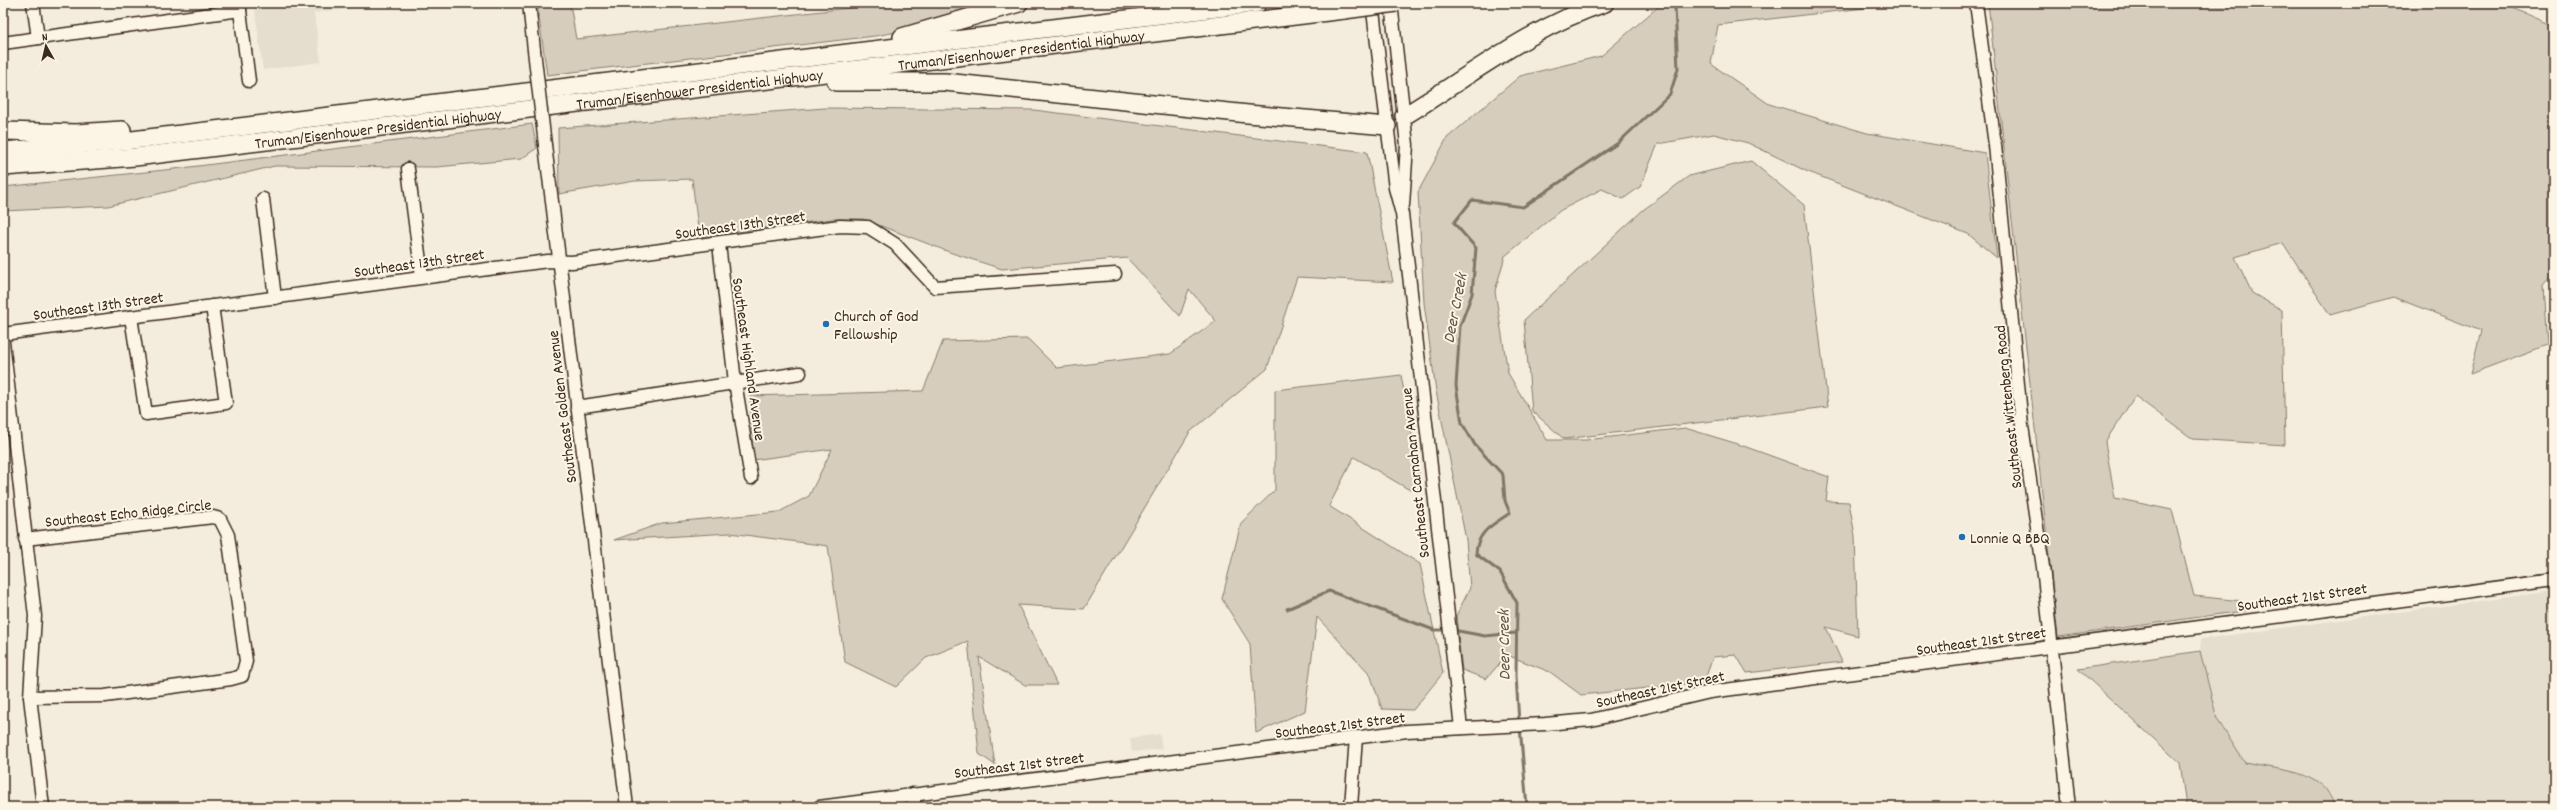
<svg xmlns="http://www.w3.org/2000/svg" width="2557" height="810" viewBox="0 0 2557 810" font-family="Dekko,sans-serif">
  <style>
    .built { fill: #e5ddce }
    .green { fill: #d6cdbd; stroke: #887c6e }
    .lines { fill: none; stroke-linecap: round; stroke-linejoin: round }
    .stream { stroke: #817466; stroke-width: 3 }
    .minor-casing { stroke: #3b2a1e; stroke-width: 15 }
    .highway-casing { stroke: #3b2a1e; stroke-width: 20 }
    .minor { stroke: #fcf5e5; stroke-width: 12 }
    .highway { stroke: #fcf5e5; stroke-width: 17 }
    .minor-bridge-casing { stroke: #3b2a1e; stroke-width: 15; stroke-linecap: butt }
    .highway-bridge-casing { stroke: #3b2a1e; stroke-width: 20; stroke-linecap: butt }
    .minor-bridge { stroke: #fcf5e5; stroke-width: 12 }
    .highway-bridge { stroke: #fcf5e5; stroke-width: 17 }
    .poi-dot { fill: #1f6fb2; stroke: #fcf5e5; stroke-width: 1.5 }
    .labels { text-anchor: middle; stroke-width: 4; stroke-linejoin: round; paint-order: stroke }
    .street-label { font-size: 16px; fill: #3b2a1e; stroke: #fcf5e5 }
    .poi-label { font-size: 16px; fill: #3b2a1e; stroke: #fcf5e5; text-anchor: start }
    .water-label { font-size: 17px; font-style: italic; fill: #645548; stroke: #fcf5e5 }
  </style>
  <rect width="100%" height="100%" fill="#f4eddd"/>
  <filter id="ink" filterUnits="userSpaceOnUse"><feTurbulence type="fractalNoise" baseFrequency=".025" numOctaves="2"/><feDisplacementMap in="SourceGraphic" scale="8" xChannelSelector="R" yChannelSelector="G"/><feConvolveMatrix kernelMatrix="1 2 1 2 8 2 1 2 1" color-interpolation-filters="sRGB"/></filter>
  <g filter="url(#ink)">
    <!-- built -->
    <g class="built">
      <path d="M 254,3 L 382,3 L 382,4 L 314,13 L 321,62 L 263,70 Z"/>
      <path d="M 2554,591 L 2554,807 L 2334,807 L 2332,795 L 2307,775 L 2245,764 L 2217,719 L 2200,651 L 2201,639 Z"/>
      <path d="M 1160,734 L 1162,749 L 1132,752 L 1130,738 Z"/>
    </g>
    <!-- green -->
    <g class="green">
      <path d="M 537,3 L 570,3 L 576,39 L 893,3 L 1000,3 L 923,27 L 875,36 L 547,75 Z"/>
      <path d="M 1758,3 L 1908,3 L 1718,25 L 1711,64 L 1769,104 L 1867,133 L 1985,153 L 1997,258 L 1968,234 L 1806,171 L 1748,143 L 1714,134 L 1658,144 L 1640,187 L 1623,199 L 1602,189 L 1561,210 L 1505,256 L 1495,291 L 1508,373 L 1547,440 L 1586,440 L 1685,428 L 1738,444 L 1829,477 L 1826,501 L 1849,502 L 1855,536 L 1858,636 L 1826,627 L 1842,662 L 1747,673 L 1736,655 L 1713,657 L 1704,682 L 1581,695 L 1550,672 L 1507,655 L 1486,679 L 1462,670 L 1456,616 L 1470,588 L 1466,540 L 1436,391 L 1424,303 L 1418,192 L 1447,138 L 1520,76 L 1601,56 L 1659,6 L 1741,6 Z"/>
      <path d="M 1988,3 L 2502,3 L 2554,26 L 2554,274 L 2543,286 L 2547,345 L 2470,374 L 2481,331 L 2393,297 L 2330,315 L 2283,243 L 2235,257 L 2252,293 L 2282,310 L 2285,445 L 2193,439 L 2135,396 L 2105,442 L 2115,498 L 2172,510 L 2194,596 L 2242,601 L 2250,610 L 2058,637 Z"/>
      <path d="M 825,108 L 1034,110 L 1367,152 L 1393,282 L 1297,277 L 1267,369 L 1190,432 L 1084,609 L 1018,605 L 1057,685 L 1025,685 L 979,657 L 995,765 L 979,754 L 968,641 L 926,658 L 896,687 L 845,662 L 828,546 L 730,533 L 614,540 L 662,523 L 779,512 L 809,496 L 832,449 L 753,460 L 750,396 L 923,391 L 943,341 L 1028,339 L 1057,368 L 1170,354 L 1216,321 L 1189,289 L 1180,316 L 1127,258 L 1002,269 L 952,253 L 863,219 L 832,219 L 699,237 L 692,179 L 635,181 L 559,194 L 558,128 Z"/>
      <path d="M 532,124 L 537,148 L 521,159 L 437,167 L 275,166 L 108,206 L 3,211 L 3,187 L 174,169 Z"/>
      <path d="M 1751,161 L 1804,205 L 1828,407 L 1564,439 L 1532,411 L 1524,320 L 1643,210 L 1689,176 Z"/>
      <path d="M 1401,375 L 1422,489 L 1408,489 L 1354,457 L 1329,506 L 1420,564 L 1443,673 L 1413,710 L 1382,709 L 1370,674 L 1317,617 L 1305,711 L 1256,733 L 1250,644 L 1222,599 L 1241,523 L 1275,490 L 1275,390 Z"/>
      <path d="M 2200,651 L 2217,719 L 2245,763 C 2276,770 2327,769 2334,807 L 2186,807 L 2180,763 L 2078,669 Z"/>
    </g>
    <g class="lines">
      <!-- stream -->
      <g class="stream">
        <path d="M 1287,609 L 1329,591 L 1434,630 L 1447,630"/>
        <path d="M 1453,630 L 1485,636 L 1516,633"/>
        <path d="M 1519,722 L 1516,676 L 1517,603 L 1500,572 L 1476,554 C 1477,531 1493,525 1510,513 L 1505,501 L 1503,475 L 1475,445 L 1462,423 L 1456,386 L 1460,326 L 1472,294 L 1476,248 L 1454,223 L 1472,200 L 1523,207 L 1618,143 L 1670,94 L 1678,69 L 1675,7"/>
        <path d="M 1520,727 L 1527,807"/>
      </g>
      <defs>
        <g id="minor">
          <path d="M 33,3 L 38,38"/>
          <path d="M 239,3 L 249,81"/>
          <path d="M 529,3 L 534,50"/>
          <path d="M 1372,3 L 1395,188 L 1402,214 L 1461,728"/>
          <path d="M 1391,3 L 1407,145 L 1403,205"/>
          <path d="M 1976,3 L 1995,145 L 2022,426 L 2043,567 L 2069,807"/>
          <path d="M 3,43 L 240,10"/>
          <path d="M 545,145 L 627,807"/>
          <path d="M 408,169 L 422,277"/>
          <path d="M 263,199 L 275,298"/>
          <path d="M 719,244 L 735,382 L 751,478"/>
          <path d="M 131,317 L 146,414 L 226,403 L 212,306"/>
          <path d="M 3,334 L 548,261 L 572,262 L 840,226 L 868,227 L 895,244 L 935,287 L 1115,274"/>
          <path d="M 3,342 L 35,616 L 30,697 L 43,807"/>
          <path d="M 577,407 L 800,373"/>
          <path d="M 25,539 L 213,517 L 220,519 L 228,535 L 246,661 L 242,676 L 231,679 L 105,696 L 30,697"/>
          <path d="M 913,794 L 915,807"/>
          <path d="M 819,807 L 1407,731 L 1545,724 L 1591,720 L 1710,692 L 2554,580"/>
          <path d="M 1351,807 L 1356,737"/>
        </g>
        <g id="highway">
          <path d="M 902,37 L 1019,3"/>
          <path d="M 836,82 L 945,82 L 1248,114 L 1387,126"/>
          <path d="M 1404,116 C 1470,76 1531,27 1605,3"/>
          <path d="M 3,131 L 76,133 L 122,130"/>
          <path d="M 3,151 L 124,141 L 1258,3"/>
          <path id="s1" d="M 3,167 L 135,157 L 1344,10"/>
        </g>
      </defs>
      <!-- minor casing -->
      <use href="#minor" class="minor-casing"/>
      <!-- highway casing -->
      <use href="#highway" class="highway-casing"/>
      <!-- minor -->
      <use href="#minor" class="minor"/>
      <!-- highway -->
      <use href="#highway" class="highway"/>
      <defs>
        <path id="minor-bridge" d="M 534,50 L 545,145"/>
        <path id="highway-bridge" d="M 1344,10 L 1396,3"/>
      </defs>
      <!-- minor-bridge casing -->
      <use href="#minor-bridge" class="minor-bridge-casing"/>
      <!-- highway-bridge casing -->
      <use href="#highway-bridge" class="highway-bridge-casing"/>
      <!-- minor-bridge -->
      <use href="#minor-bridge" class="minor-bridge"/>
      <!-- highway-bridge -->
      <use href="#highway-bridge" class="highway-bridge"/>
    </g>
  </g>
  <!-- markers -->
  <g class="poi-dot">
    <circle cx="826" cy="324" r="4"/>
    <circle cx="1962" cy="537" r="4"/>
  </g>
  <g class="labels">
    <!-- street labels -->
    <g class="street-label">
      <text dy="6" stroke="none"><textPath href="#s1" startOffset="1025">Truman/Eisenhower Presidential Highway</textPath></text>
      <text dy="6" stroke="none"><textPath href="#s1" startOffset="701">Truman/Eisenhower Presidential Highway</textPath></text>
      <text dy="6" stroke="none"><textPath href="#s1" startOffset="377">Truman/Eisenhower Presidential Highway</textPath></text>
      <text transform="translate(740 224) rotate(-8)" y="6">Southeast 13th Street</text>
      <text transform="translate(419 262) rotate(-8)" y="6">Southeast 13th Street</text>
      <text transform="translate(98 305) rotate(-8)" y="6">Southeast 13th Street</text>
      <text transform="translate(750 359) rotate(82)" y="6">Southeast Highland Avenue</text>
      <text transform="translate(561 407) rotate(-97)" y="6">Southeast Golden Avenue</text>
      <text transform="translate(2007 407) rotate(-96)" y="6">Southeast Wittenberg Road</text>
      <text transform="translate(1414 473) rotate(-96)" y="6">Southeast Carnahan Avenue</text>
      <text transform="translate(128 512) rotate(-6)" y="6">Southeast Echo Ridge Circle</text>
      <text transform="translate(2302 596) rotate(-8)" y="6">Southeast 21st Street</text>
      <text transform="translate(1981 640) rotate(-8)" y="6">Southeast 21st Street</text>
      <text transform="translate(1660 688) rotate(-12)" y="6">Southeast 21st Street</text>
      <text transform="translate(1340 724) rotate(-7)" y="6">Southeast 21st Street</text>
      <text transform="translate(1019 764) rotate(-7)" y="6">Southeast 21st Street</text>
    </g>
    <!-- poi labels -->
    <g class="poi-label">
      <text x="834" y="321">Church of God<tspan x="834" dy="18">Fellowship</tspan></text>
      <text x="1970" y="543">Lonnie Q BBQ</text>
    </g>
    <!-- water labels -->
    <g class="water-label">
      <text transform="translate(1454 308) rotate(-79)" y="6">Deer Creek</text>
      <text transform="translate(1503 645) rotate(-91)" y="6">Deer Creek</text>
    </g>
  </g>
  <!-- margin -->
  <rect width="2557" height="810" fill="none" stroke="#fcf5e5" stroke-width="16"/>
  <rect x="8" y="8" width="2541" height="794" fill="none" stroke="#3b2a1e" stroke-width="1.5" filter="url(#ink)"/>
  <!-- north arrow -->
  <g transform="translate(46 46) rotate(352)" stroke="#fcf5e5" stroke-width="3" paint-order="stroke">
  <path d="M0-3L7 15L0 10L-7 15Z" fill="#3b2a1e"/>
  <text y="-6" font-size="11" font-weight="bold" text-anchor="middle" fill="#3b2a1e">N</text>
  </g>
</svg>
